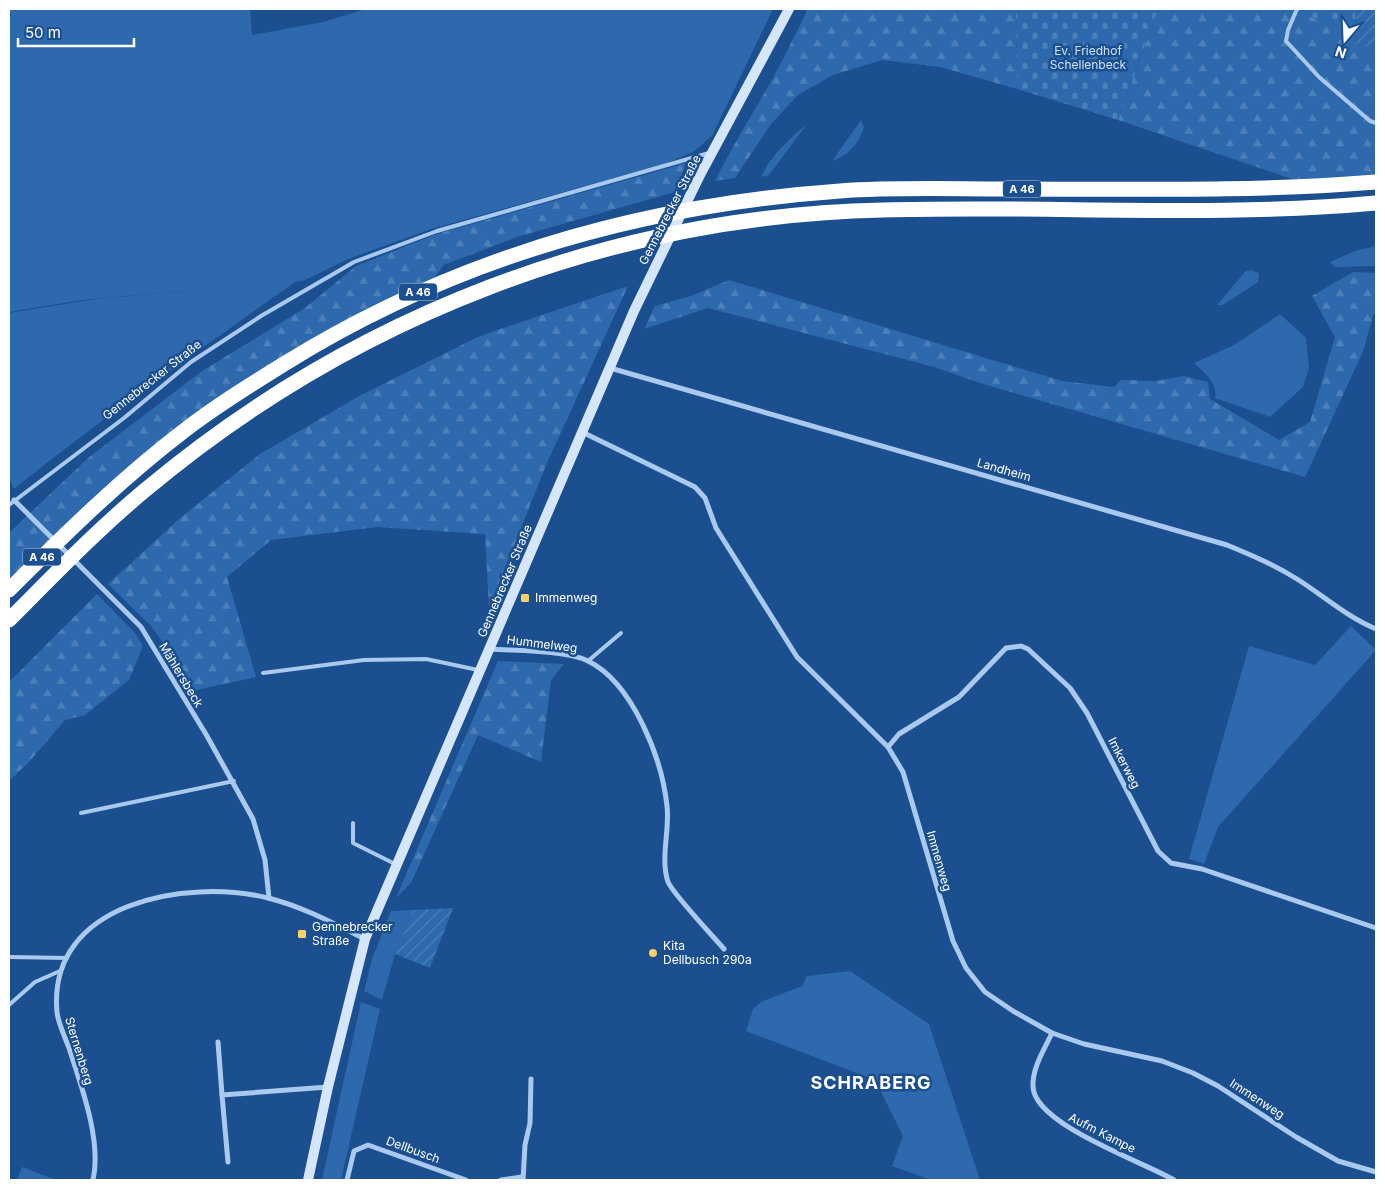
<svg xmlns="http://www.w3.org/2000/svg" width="1385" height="1189" viewBox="0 0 1385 1189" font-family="Inter,sans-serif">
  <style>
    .grass { fill: #2e69ad }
    .forest { fill: url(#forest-firs) }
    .cemetery { fill: url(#cemetery-stones) }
    .garden { fill: url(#garden-furrows) }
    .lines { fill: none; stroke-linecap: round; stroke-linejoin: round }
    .lane { stroke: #a9c9ee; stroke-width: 4 }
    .street { stroke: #a9c9ee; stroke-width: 5 }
    .secondary { stroke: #d6e6fa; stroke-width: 10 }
    .highway { stroke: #fff; stroke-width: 15 }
    .poi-dot { fill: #ffd166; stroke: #1b4f8f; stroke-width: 2 }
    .labels { text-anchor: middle; stroke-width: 5; stroke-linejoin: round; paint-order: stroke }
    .shield { fill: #1b4f8f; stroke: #bbcadd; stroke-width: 1 }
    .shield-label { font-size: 11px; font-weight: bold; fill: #fff }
    .park-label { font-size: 12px; fill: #cfe3fa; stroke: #1b4f8f }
    .street-label { font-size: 12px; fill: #fff; stroke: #1b4f8f }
    .poi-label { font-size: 12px; fill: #fff; stroke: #1b4f8f; text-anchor: start }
    .district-label { font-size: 18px; font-weight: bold; letter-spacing: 1px; fill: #fff; stroke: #1b4f8f }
  </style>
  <defs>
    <pattern id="forest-firs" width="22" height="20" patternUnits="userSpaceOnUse" patternTransform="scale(1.25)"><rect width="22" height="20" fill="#2e69ad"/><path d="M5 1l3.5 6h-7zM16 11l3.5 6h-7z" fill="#4d80b9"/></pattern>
    <pattern id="cemetery-stones" width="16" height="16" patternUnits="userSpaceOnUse" patternTransform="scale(1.25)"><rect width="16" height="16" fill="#2e69ad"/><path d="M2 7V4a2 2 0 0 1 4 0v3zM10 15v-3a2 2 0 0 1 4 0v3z" fill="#4d80b9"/></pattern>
    <pattern id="garden-furrows" width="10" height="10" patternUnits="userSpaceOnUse" patternTransform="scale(1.25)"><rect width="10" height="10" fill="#2e69ad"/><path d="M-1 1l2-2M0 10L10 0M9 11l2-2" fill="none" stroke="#4d80b9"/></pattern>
  </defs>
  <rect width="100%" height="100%" fill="#1b4f8f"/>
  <!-- grass -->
  <g class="grass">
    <path d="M 9,9 L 250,9 L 252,35 L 323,22 L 366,9 L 773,9 L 712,136 L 693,152 L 664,164 L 431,229 L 348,259 L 303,281 L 82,300 L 9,312 Z"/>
    <path d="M 861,120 L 864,127 C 859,144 848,156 832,161 Z"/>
    <path d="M 807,124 L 769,175 L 761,177 C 771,155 788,140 807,124 Z"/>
    <path d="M 1376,246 L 1376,266 L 1335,267 L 1330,262 L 1355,251 Z"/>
    <path d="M 1250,270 L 1259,273 L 1258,282 L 1223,305 L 1217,305 L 1245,272 Z"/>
    <path d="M 297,281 C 201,348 106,415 14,489 L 9,479 L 9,313 L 96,299 Z"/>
    <path d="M 1280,314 L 1306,338 L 1309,368 L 1303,387 L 1270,417 L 1215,398 C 1218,383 1204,373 1194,363 L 1234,345 Z"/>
    <path d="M 1351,626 L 1376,650 L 1218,827 L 1204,864 L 1189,859 L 1249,646 L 1315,665 Z"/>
    <path d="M 413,910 L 395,954 L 382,1000 L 364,991 L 372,959 L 391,911 Z"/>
    <path d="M 850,971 L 929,1024 L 980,1180 L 931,1180 L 892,1166 L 903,1136 L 875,1080 L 746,1031 L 753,1009 L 761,1002 L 802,986 L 807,976 Z"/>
    <path d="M 361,1002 L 380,1009 L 341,1180 L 322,1180 Z"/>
    <path d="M 22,1167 L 56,1180 L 17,1180 Z"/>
  </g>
  <!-- forest -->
  <g class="forest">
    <path d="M 807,9 L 1016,9 L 1017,89 L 940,67 L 882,60 L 833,75 L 798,95 L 771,124 L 735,178 L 715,181 C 738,134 768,91 791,43 C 796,32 803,21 807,9 Z"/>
    <path d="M 1158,9 L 1287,9 L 1355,31 L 1355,44 L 1376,51 L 1376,178 L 1298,181 L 1118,120 Z"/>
    <path d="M 686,163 L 675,192 L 517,237 L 444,265 L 434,278 L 334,326 L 211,402 L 111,482 L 9,584 L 9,533 L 88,458 L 202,371 L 305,308 L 356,266 L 437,234 Z"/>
    <path d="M 1353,272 L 1376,273 L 1376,313 L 1374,313 L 1362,354 L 1305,477 L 983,384 L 934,367 L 708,308 L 644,329 L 655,306 L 691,296 L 729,280 L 1062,381 L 1114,387 L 1121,380 L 1156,381 L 1183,376 L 1208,382 L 1210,399 L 1279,440 L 1310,422 L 1335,337 L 1312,296 Z"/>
    <path d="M 628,286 L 547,463 L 489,608 L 485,534 L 377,527 L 271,540 L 227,577 L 256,677 L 187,692 L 160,638 L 150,625 L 108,584 L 179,519 L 260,454 L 361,395 L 480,336 Z"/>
    <path d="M 97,594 L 135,633 L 143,646 L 129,680 L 85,715 L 65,720 L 29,762 L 9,781 L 9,682 Z"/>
    <path d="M 498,661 L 564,664 L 551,680 L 541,762 L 478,735 L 411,883 L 396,898 Z"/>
  </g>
  <!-- cemetery -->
  <g class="cemetery">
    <path d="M 1016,9 L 1158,9 L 1118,120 L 1017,89 Z"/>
    <path d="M 1287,9 L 1356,9 L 1355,31 Z"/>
  </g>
  <!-- garden -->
  <g class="garden">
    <path d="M 1356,9 L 1376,9 L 1376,51 L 1355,44 Z"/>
    <path d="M 453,908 L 430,968 L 395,954 L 413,910 Z"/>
  </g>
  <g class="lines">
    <!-- lane -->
    <g class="lane">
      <path d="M 1297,9 L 1288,30 L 1286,41 L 1319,77 L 1370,121 L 1376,123"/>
      <path d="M 9,505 L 124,418 L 191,362 L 261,316 L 354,262 L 437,231 L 709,153"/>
      <path d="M 588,661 L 621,633"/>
      <path d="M 263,673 L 364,660 L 426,659 L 478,670"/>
      <path d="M 81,813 L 234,781"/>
      <path d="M 353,823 L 353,843 L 395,864"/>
      <path d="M 9,957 L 67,958"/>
      <path d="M 9,1005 L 35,982 L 60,971"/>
    </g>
    <!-- street -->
    <g class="street">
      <path d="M 610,368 L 1227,545 C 1251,555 1275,565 1297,579 C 1324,596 1347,617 1376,629"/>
      <path d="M 582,432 L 695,487 L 705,498 L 716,528 L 797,657 L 888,747 L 903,772 L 953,941 L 966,968 L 985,992 L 1013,1011 L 1052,1033 L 1084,1044 L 1162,1061 L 1193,1073 L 1218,1086 L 1296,1137 L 1338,1161 L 1376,1172"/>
      <path d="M 14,500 L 141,627 L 207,736 L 253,819 L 265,860 L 269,898"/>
      <path d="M 490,649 C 515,651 566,650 588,661 C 633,683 662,759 667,806 C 670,830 660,858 668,882 C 674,895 712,935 724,949"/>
      <path d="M 888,747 L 899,734 L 959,697 L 1006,648 L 1021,646 L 1028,649 L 1070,688 L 1087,713 L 1158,851 L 1171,863 L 1202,869 L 1376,928"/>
      <path d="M 1052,1033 C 1044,1050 1032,1068 1033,1087 C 1035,1125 1144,1162 1174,1180"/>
      <path d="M 218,1042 L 222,1095"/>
      <path d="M 228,1162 L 222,1095 L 328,1087"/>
      <path d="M 93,1180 C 102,1141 81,1085 69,1048 C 65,1037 58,1023 57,1012 C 47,902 187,878 268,898 C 301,906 335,924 365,939"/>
      <path d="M 347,1180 L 354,1151 L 368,1145 L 466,1180"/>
      <path d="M 501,1180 L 522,1177"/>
      <path d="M 523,1180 L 525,1145 L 530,1123 L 531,1079"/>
    </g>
    <!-- secondary -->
    <path class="secondary" d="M 308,1180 L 328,1087 L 365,939 L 634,311 L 699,177 L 789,9"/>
    <!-- highway -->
    <g class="highway">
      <path d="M 9,590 C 65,534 122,478 185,430 C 216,406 250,385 284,364 C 453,259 643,205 840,191 C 895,187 949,189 1004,189 C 1128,189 1252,192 1376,182"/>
      <path d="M 9,620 C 53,576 96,531 144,491 C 352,316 611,216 883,210 C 1047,205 1213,218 1376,203"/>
    </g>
  </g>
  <!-- markers -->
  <g class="poi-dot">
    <rect x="520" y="593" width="10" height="10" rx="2.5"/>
    <rect x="297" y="929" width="10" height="10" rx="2.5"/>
    <circle cx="653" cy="953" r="5"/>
  </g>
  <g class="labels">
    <!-- shield labels -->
    <g class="shield">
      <rect x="1003" y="180.5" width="38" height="17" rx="4"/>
      <rect x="399" y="283.5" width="38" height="17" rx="4"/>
      <rect x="23" y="548.5" width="38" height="17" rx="4"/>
    </g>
    <g class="shield-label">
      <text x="1022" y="193">A 46</text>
      <text x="418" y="296">A 46</text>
      <text x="42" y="561">A 46</text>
    </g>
    <!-- park labels -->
    <g class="park-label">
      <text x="1088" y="55">Ev. Friedhof<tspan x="1088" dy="14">Schellenbeck</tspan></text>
    </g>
    <!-- street labels -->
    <g class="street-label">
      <text transform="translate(670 210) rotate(-63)" y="4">Gennebrecker Straße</text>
      <text transform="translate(152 380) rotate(-38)" y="4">Gennebrecker Straße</text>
      <text transform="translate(1004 470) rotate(16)" y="4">Landheim</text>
      <text transform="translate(505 581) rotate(-67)" y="4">Gennebrecker Straße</text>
      <text transform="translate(542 644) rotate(7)" y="4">Hummelweg</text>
      <text transform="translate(181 675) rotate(59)" y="4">Mählersbeck</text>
      <text transform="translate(1124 763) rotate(63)" y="4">Imkerweg</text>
      <text transform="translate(939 861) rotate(74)" y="4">Immenweg</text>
      <text transform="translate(79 1051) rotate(73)" y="4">Sternenberg</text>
      <text transform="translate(1257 1099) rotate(33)" y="4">Immenweg</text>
      <text transform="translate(1102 1133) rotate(27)" y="4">Aufm Kampe</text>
      <text transform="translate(413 1150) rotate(20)" y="4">Dellbusch</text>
    </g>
    <!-- poi labels -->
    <g class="poi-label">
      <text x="535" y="602">Immenweg</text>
      <text x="312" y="931">Gennebrecker<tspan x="312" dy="14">Straße</tspan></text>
      <text x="663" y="950">Kita<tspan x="663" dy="14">Dellbusch 290a</tspan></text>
    </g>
    <!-- district labels -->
    <g class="district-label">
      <text x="871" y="1089">SCHRABERG</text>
    </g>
  </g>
  <!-- border -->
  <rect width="1385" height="1189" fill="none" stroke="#ffffff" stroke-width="20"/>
  <!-- north arrow -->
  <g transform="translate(1345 40) rotate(199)" stroke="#1b4f8f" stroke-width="4" paint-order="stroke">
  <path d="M0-4L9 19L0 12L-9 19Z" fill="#ffffff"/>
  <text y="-8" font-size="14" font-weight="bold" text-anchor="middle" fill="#ffffff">N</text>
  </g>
  <!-- scale -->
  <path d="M18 38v8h116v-8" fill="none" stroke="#ffffff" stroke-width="2.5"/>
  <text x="25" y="38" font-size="15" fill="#ffffff" stroke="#1b4f8f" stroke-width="4" paint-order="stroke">50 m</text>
</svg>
